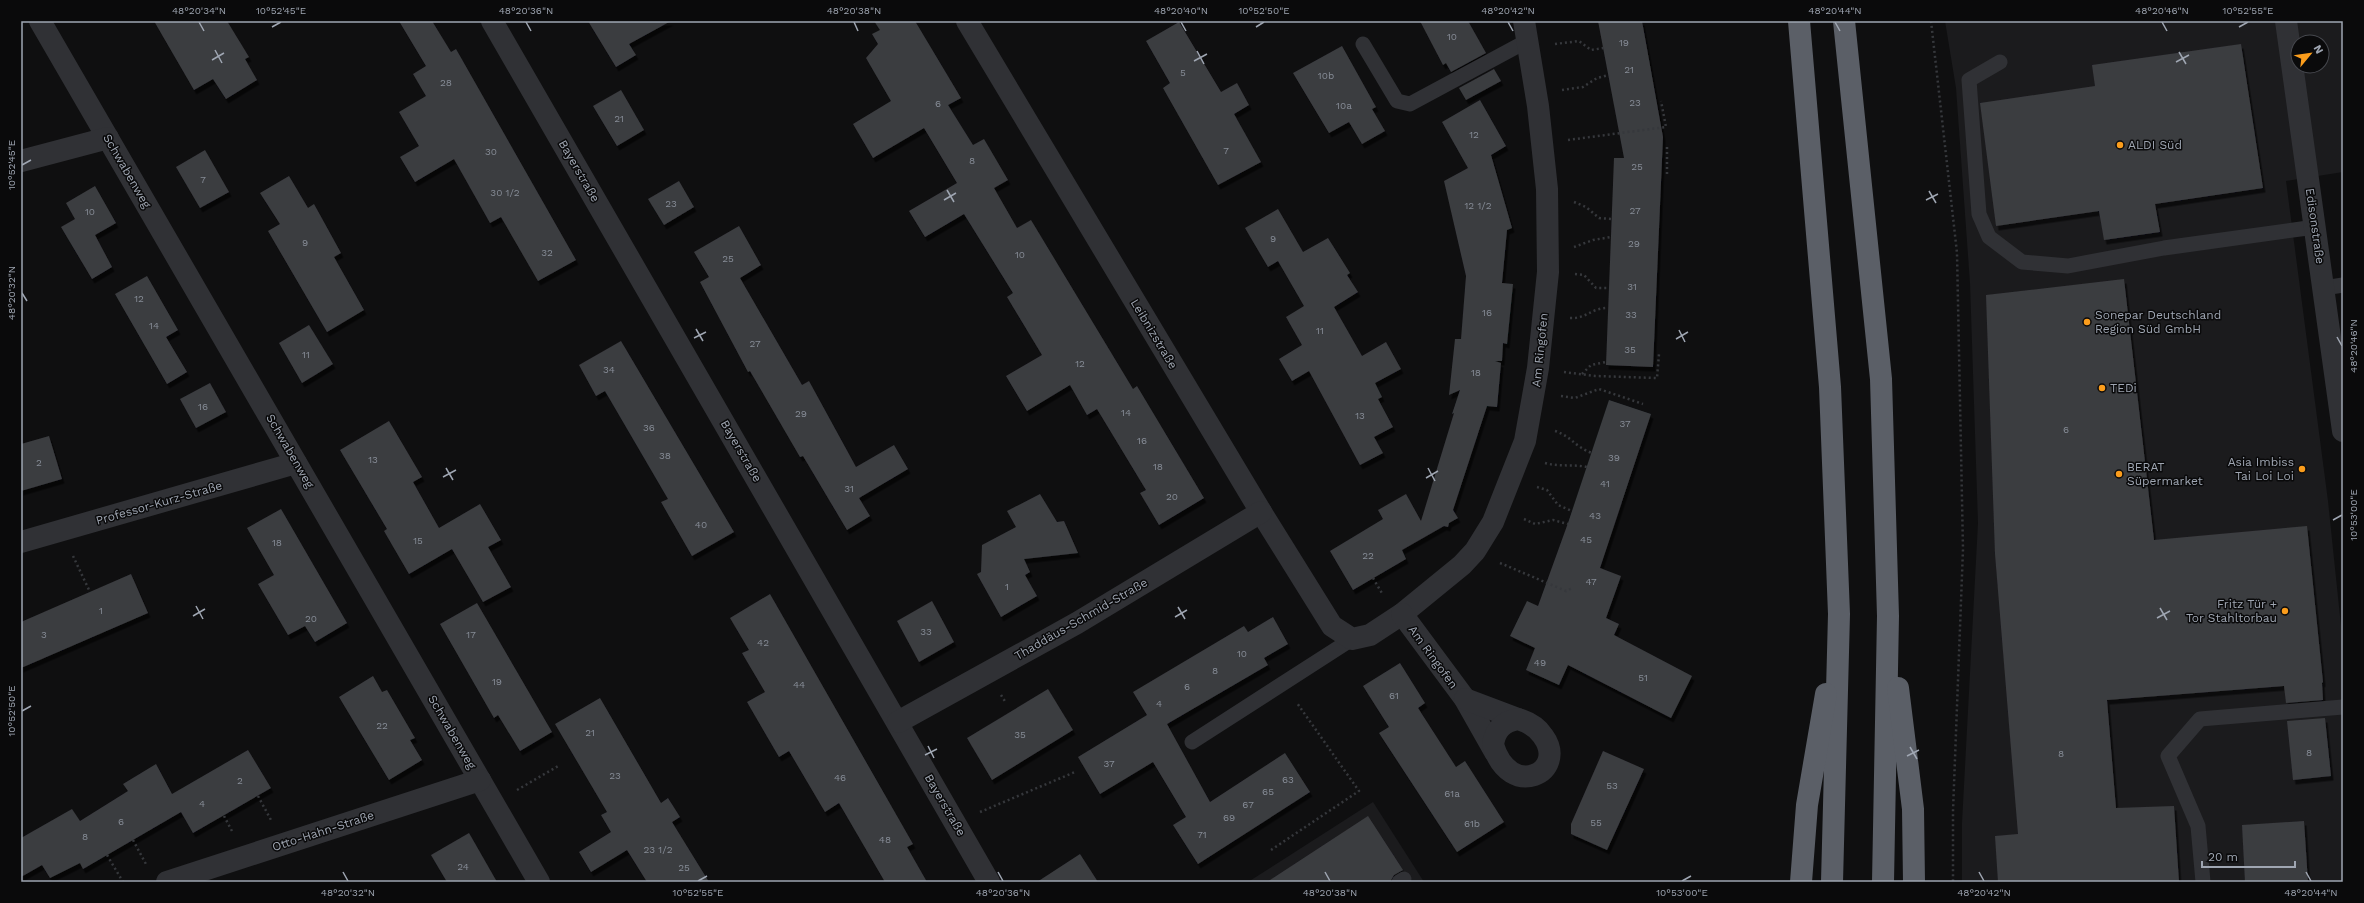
<svg xmlns="http://www.w3.org/2000/svg" width="2364" height="903" viewBox="0 0 2364 903" font-family="'Work Sans',sans-serif">
  <style>
    .built { fill: #1b1b1d; fill-rule: evenodd }
    .building { fill: #3b3c40; filter: url(#shadow) }
    .lines { fill: none; stroke-linecap: round; stroke-linejoin: round }
    .path { stroke: #36383c; stroke-width: 2.5; stroke-dasharray: 2 3; stroke-linecap: butt }
    .lane { stroke: #303135; stroke-width: 15 }
    .street { stroke: #303135; stroke-width: 22 }
    .highway { stroke: #5b5f67; stroke-width: 22 }
    .ticks { fill: none; stroke: #9fa6b2; stroke-width: 1.5 }
    .poi-dot { fill: #fb9d1c; stroke: #0a0a0b; stroke-width: 1.5 }
    .labels { text-anchor: middle; stroke-width: 3; stroke-linejoin: round; paint-order: stroke }
    .number-label { font-size: 10px; fill: #868c96 }
    .poi-label { font-size: 12px; fill: #9fa6b2; stroke: #0a0a0b; text-anchor: start }
    .street-label { font-size: 12px; fill: #9fa6b2; stroke: #0a0a0b }
    .neatline { fill: none; stroke: #9fa6b2; stroke-width: 1.5 }
    .ticks-label { font-size: 10px; text-anchor: middle; fill: #9fa6b2 }
  </style>
  <defs>
    <filter id="shadow"><feDropShadow dx="2.5" dy="4.5" stdDeviation="0" flood-color="#0009"/></filter>
  </defs>
  <rect width="100%" height="100%" fill="#0f0f10"/>
  <!-- built -->
  <g class="built">
    <path d="M 1945,21 L 2343,21 L 2343,172 L 2286,181 L 2328,501 L 2343,645 L 2343,882 L 1962,882 L 1962,823 L 1978,523 L 1970,283 L 1956,88 ZM 2298,42 L 2322,42 L 2322,66 L 2298,66 Z"/>
    <path d="M 1373,802 L 1424,882 L 1248,882 Z"/>
  </g>
  <!-- building -->
  <g class="building">
    <path d="M 154,21 L 227,21 L 249,57 L 245,59 L 257,80 L 226,99 L 213,79 L 194,90 Z"/>
    <path d="M 399,21 L 432,21 L 451,52 L 456,49 L 576,260 L 538,281 L 501,217 L 490,223 L 454,159 L 415,182 L 400,157 L 419,146 L 399,112 L 426,96 L 413,74 L 426,66 Z"/>
    <path d="M 588,21 L 671,21 L 629,44 L 636,55 L 616,67 Z"/>
    <path d="M 874,21 L 915,21 L 961,98 L 948,105 L 973,145 L 984,139 L 1008,180 L 994,188 L 1017,228 L 1031,220 L 1133,389 L 1137,386 L 1204,498 L 1159,525 L 1140,493 L 1146,490 L 1097,409 L 1087,415 L 1070,385 L 1027,411 L 1006,376 L 1042,355 L 1007,297 L 1013,293 L 964,214 L 925,237 L 909,211 L 957,183 L 924,128 L 873,158 L 853,124 L 891,101 L 866,58 L 878,44 L 872,34 L 880,30 Z"/>
    <path d="M 1420,21 L 1468,21 L 1486,53 L 1451,72 L 1446,63 L 1443,65 Z"/>
    <path d="M 1598,21 L 1642,21 L 1663,137 L 1653,367 L 1606,365 L 1614,158 L 1624,158 Z"/>
    <path d="M 1179,22 L 1221,92 L 1237,83 L 1249,105 L 1234,114 L 1261,162 L 1218,185 L 1163,88 L 1170,83 L 1146,41 Z"/>
    <path d="M 2241,44 L 2263,188 L 2155,204 L 2160,232 L 2104,240 L 2099,211 L 1996,226 L 1980,103 L 2095,86 L 2092,65 Z"/>
    <path d="M 1342,46 L 1376,107 L 1372,109 L 1385,131 L 1362,144 L 1349,122 L 1329,133 L 1293,73 Z"/>
    <path d="M 1494,69 L 1501,81 L 1466,100 L 1459,88 Z"/>
    <path d="M 621,90 L 644,130 L 617,146 L 593,106 Z"/>
    <path d="M 1480,100 L 1506,146 L 1491,155 L 1512,228 L 1507,230 L 1502,283 L 1513,284 L 1507,344 L 1503,343 L 1502,361 L 1495,361 L 1501,363 L 1497,407 L 1487,406 L 1453,510 L 1458,518 L 1449,523 L 1448,527 L 1444,526 L 1402,550 L 1406,559 L 1353,590 L 1330,551 L 1383,519 L 1378,510 L 1406,494 L 1421,521 L 1454,413 L 1452,414 L 1460,390 L 1449,395 L 1455,339 L 1461,339 L 1466,276 L 1444,181 L 1468,168 L 1442,122 Z"/>
    <path d="M 205,150 L 229,192 L 200,208 L 176,167 Z"/>
    <path d="M 289,176 L 308,208 L 314,204 L 341,253 L 334,257 L 364,310 L 327,332 L 268,231 L 280,224 L 260,193 Z"/>
    <path d="M 679,181 L 694,207 L 664,225 L 648,199 Z"/>
    <path d="M 95,186 L 116,223 L 95,235 L 112,267 L 92,279 L 61,227 L 75,219 L 66,203 Z"/>
    <path d="M 1278,209 L 1303,252 L 1328,238 L 1350,273 L 1347,275 L 1358,292 L 1334,307 L 1362,356 L 1386,342 L 1401,369 L 1375,383 L 1382,397 L 1378,399 L 1393,427 L 1374,437 L 1383,453 L 1360,465 L 1309,371 L 1292,381 L 1279,359 L 1302,345 L 1286,317 L 1304,306 L 1278,261 L 1268,267 L 1245,228 Z"/>
    <path d="M 739,226 L 761,265 L 740,278 L 802,385 L 809,381 L 856,467 L 894,445 L 908,469 L 859,498 L 870,516 L 847,530 L 803,456 L 800,457 L 750,371 L 748,372 L 700,282 L 709,277 L 694,252 Z"/>
    <path d="M 147,276 L 178,330 L 166,337 L 187,372 L 167,384 L 115,294 Z"/>
    <path d="M 2124,279 L 2154,540 L 2307,526 L 2323,682 L 2322,683 L 2323,700 L 2286,703 L 2284,686 L 2107,700 L 2116,808 L 2174,806 L 2179,882 L 1998,882 L 1995,836 L 2018,834 L 1995,554 L 1986,295 Z"/>
    <path d="M 309,325 L 333,364 L 302,383 L 279,343 Z"/>
    <path d="M 621,341 L 734,532 L 692,556 L 661,502 L 668,499 L 605,391 L 596,396 L 579,365 Z"/>
    <path d="M 210,383 L 226,412 L 196,428 L 180,399 Z"/>
    <path d="M 1609,400 L 1651,414 L 1600,568 L 1621,576 L 1606,618 L 1619,624 L 1614,635 L 1692,676 L 1671,718 L 1568,665 L 1559,685 L 1526,670 L 1535,648 L 1510,636 L 1527,601 L 1538,606 L 1568,523 Z"/>
    <path d="M 389,421 L 422,477 L 413,482 L 439,528 L 480,504 L 501,540 L 488,547 L 511,587 L 483,602 L 452,549 L 409,574 L 384,531 L 387,529 L 340,450 Z"/>
    <path d="M 49,436 L 62,479 L 21,491 L 21,444 Z"/>
    <path d="M 1040,494 L 1057,522 L 1064,521 L 1078,553 L 1024,559 L 1030,572 L 1025,575 L 1037,596 L 1001,617 L 977,574 L 981,572 L 982,545 L 1016,527 L 1007,511 Z"/>
    <path d="M 281,509 L 347,623 L 315,642 L 305,626 L 288,635 L 258,584 L 274,575 L 247,528 Z"/>
    <path d="M 131,574 L 148,613 L 21,668 L 21,622 Z"/>
    <path d="M 770,594 L 913,844 L 907,847 L 927,882 L 885,882 L 839,803 L 825,812 L 789,751 L 779,757 L 747,702 L 765,692 L 742,653 L 749,650 L 730,618 Z"/>
    <path d="M 932,601 L 954,642 L 919,662 L 897,621 Z"/>
    <path d="M 477,603 L 552,732 L 520,751 L 498,715 L 494,718 L 440,624 Z"/>
    <path d="M 1273,617 L 1288,644 L 1264,658 L 1268,665 L 1167,724 L 1210,802 L 1285,753 L 1310,792 L 1198,864 L 1173,825 L 1186,817 L 1153,762 L 1100,794 L 1078,757 L 1147,715 L 1133,692 L 1244,626 L 1248,632 Z"/>
    <path d="M 1400,663 L 1425,703 L 1418,708 L 1456,767 L 1465,761 L 1504,822 L 1457,852 L 1379,733 L 1389,727 L 1363,686 Z"/>
    <path d="M 373,676 L 382,692 L 387,690 L 415,738 L 410,740 L 422,760 L 389,780 L 339,697 Z"/>
    <path d="M 1048,689 L 1073,730 L 992,780 L 967,738 Z"/>
    <path d="M 600,698 L 661,803 L 668,798 L 680,817 L 672,822 L 709,882 L 647,882 L 627,850 L 591,872 L 579,852 L 611,832 L 601,815 L 607,812 L 555,724 Z"/>
    <path d="M 2325,718 L 2331,776 L 2293,780 L 2287,721 Z"/>
    <path d="M 248,750 L 271,788 L 193,833 L 181,812 L 83,869 L 80,863 L 50,878 L 42,865 L 21,877 L 21,838 L 72,809 L 80,821 L 128,791 L 123,784 L 156,764 L 172,794 Z"/>
    <path d="M 1603,751 L 1644,769 L 1607,850 L 1571,834 L 1571,824 Z"/>
    <path d="M 1368,816 L 1403,870 L 1394,875 L 1390,882 L 1267,882 Z"/>
    <path d="M 2304,821 L 2308,882 L 2245,882 L 2242,825 Z"/>
    <path d="M 469,833 L 497,882 L 447,882 L 431,855 Z"/>
    <path d="M 1080,854 L 1098,882 L 1037,882 Z"/>
  </g>
  <g class="lines">
    <!-- path -->
    <g class="path">
      <path d="M 1931,21 L 1957,253 L 1963,549 L 1953,811 L 1953,882"/>
      <path d="M 1555,44 L 1579,41 L 1591,50 L 1604,48"/>
      <path d="M 1562,90 L 1583,87 L 1597,78 L 1609,75"/>
      <path d="M 1568,140 L 1666,127 L 1661,101"/>
      <path d="M 1667,174 L 1667,144"/>
      <path d="M 1574,202 L 1586,207 L 1599,218 L 1612,219"/>
      <path d="M 1574,247 L 1593,240 L 1611,237"/>
      <path d="M 1575,274 L 1584,275 L 1596,288 L 1607,288"/>
      <path d="M 1570,318 C 1586,319 1591,308 1608,308"/>
      <path d="M 1564,372 L 1595,376 L 1657,378 L 1659,354"/>
      <path d="M 1582,374 L 1591,365 L 1606,362"/>
      <path d="M 1561,396 L 1575,398 L 1599,389 L 1643,404"/>
      <path d="M 1555,431 C 1571,436 1575,447 1592,453"/>
      <path d="M 1545,463 C 1559,467 1573,464 1587,467"/>
      <path d="M 1537,487 L 1547,490 L 1558,505 L 1572,511"/>
      <path d="M 1524,519 L 1535,524 L 1553,520 L 1568,524"/>
      <path d="M 73,556 L 90,592"/>
      <path d="M 1500,563 L 1566,591 L 1573,588"/>
      <path d="M 1373,578 L 1383,595"/>
      <path d="M 1001,695 L 1006,703"/>
      <path d="M 517,790 L 560,765"/>
      <path d="M 258,796 L 271,820"/>
      <path d="M 980,812 L 1075,772"/>
      <path d="M 224,816 L 233,833"/>
      <path d="M 133,840 L 147,866"/>
      <path d="M 1271,850 L 1359,791 L 1297,703"/>
      <path d="M 107,855 L 123,882"/>
    </g>
    <!-- lane -->
    <g class="lane">
      <path d="M 1363,44 L 1397,101 L 1410,104 L 1527,41"/>
      <path d="M 2000,62 L 1969,80 L 1979,214 L 1989,237 L 2022,262 L 2068,266 L 2164,248 L 2315,227"/>
      <path d="M 2324,288 L 2343,285"/>
      <path d="M 1192,742 L 1352,639"/>
      <path d="M 1399,882 L 1404,879"/>
      <path d="M 2203,882 L 2198,826 L 2168,756 L 2200,719 L 2343,707"/>
    </g>
    <!-- street -->
    <g class="street">
      <path d="M 40,21 L 539,882"/>
      <path d="M 492,21 L 989,882"/>
      <path d="M 967,21 L 1261,512 L 1332,626 L 1352,639 L 1370,635 L 1402,614 L 1462,565 L 1475,551 L 1493,522 L 1525,441 L 1538,368 L 1548,272 L 1547,189 L 1538,106 L 1524,21"/>
      <path d="M 2286,21 L 2343,431"/>
      <path d="M 21,161 L 108,138"/>
      <path d="M 21,542 L 296,463"/>
      <path d="M 1402,614 L 1465,699 L 1495,752"/>
      <path d="M 1465,699 L 1518,719"/>
      <path d="M 1518,719 C 1528,722 1537,727 1543,736 C 1569,772 1510,801 1493,745 C 1495,729 1503,722 1518,719 Z"/>
      <path d="M 898,722 L 1077,623 L 1261,512"/>
      <path d="M 167,882 L 480,780"/>
    </g>
    <!-- highway -->
    <g class="highway">
      <path d="M 1799,21 L 1830,387 L 1839,614 L 1832,882"/>
      <path d="M 1844,21 L 1881,379 L 1888,616 L 1883,882"/>
      <path d="M 1898,688 L 1913,809 L 1914,882"/>
      <path d="M 1801,882 L 1807,805 L 1826,694"/>
    </g>
  </g>
  <!-- ticks -->
  <path class="ticks" d="M 199,22 L 204,31M 526,22 L 531,31M 854,22 L 858,31M 1181,22 L 1186,31M 1508,22 L 1513,31M 1835,22 L 1840,31M 2162,22 L 2167,31M 272,27 L 281,22M 1256,27 L 1264,22M 2239,27 L 2248,22M 215,50 L 222,63M 1197,51 L 1204,64M 2179,52 L 2186,64M 212,60 L 224,53M 1194,61 L 1207,54M 2176,62 L 2189,55M 22,165 L 31,160M 947,190 L 954,202M 1929,191 L 1936,203M 944,200 L 956,193M 1926,200 L 1938,194M 22,293 L 27,301M 696,329 L 703,341M 1679,330 L 1685,342M 2337,337 L 2342,346M 694,338 L 706,332M 1676,339 L 1688,332M 446,468 L 453,480M 1428,468 L 1435,481M 443,477 L 456,470M 1426,478 L 1438,471M 2333,520 L 2342,515M 196,606 L 203,619M 1178,607 L 1185,619M 2160,608 L 2167,620M 193,616 L 205,609M 1175,617 L 1187,610M 2157,618 L 2170,611M 22,711 L 31,706M 928,746 L 934,758M 1910,747 L 1917,759M 925,755 L 937,749M 1907,756 L 1919,750M 343,872 L 348,881M 998,872 L 1003,881M 1325,872 L 1330,881M 1979,872 L 1984,881M 2306,872 L 2311,881M 698,881 L 707,876M 1682,881 L 1691,876"/>
  <!-- markers -->
  <g class="poi-dot">
    <circle cx="2120" cy="145" r="4"/>
    <circle cx="2087" cy="322" r="4"/>
    <circle cx="2102" cy="388" r="4"/>
    <circle cx="2302" cy="469" r="4"/>
    <circle cx="2119" cy="474" r="4"/>
    <circle cx="2285" cy="611" r="4"/>
  </g>
  <g class="labels">
    <!-- number labels -->
    <g class="number-label">
      <text x="1452" y="40">10</text>
      <text x="1624" y="46">19</text>
      <text x="1629" y="73">21</text>
      <text x="1183" y="76">5</text>
      <text x="1326" y="79">10b</text>
      <text x="446" y="86">28</text>
      <text x="1635" y="106">23</text>
      <text x="938" y="107">6</text>
      <text x="1344" y="109">10a</text>
      <text x="619" y="122">21</text>
      <text x="1474" y="138">12</text>
      <text x="1226" y="154">7</text>
      <text x="491" y="155">30</text>
      <text x="972" y="164">8</text>
      <text x="1637" y="170">25</text>
      <text x="203" y="183">7</text>
      <text x="505" y="196">30 1/2</text>
      <text x="671" y="207">23</text>
      <text x="1478" y="209">12 1/2</text>
      <text x="1635" y="214">27</text>
      <text x="90" y="215">10</text>
      <text x="1273" y="242">9</text>
      <text x="305" y="246">9</text>
      <text x="1634" y="247">29</text>
      <text x="547" y="256">32</text>
      <text x="1020" y="258">10</text>
      <text x="728" y="262">25</text>
      <text x="1632" y="290">31</text>
      <text x="139" y="302">12</text>
      <text x="1487" y="316">16</text>
      <text x="1631" y="318">33</text>
      <text x="154" y="329">14</text>
      <text x="1320" y="334">11</text>
      <text x="755" y="347">27</text>
      <text x="1630" y="353">35</text>
      <text x="306" y="358">11</text>
      <text x="1080" y="367">12</text>
      <text x="609" y="373">34</text>
      <text x="1476" y="376">18</text>
      <text x="203" y="410">16</text>
      <text x="1126" y="416">14</text>
      <text x="801" y="417">29</text>
      <text x="1360" y="419">13</text>
      <text x="1625" y="427">37</text>
      <text x="649" y="431">36</text>
      <text x="2066" y="433">6</text>
      <text x="1142" y="444">16</text>
      <text x="665" y="459">38</text>
      <text x="1614" y="461">39</text>
      <text x="373" y="463">13</text>
      <text x="39" y="466">2</text>
      <text x="1158" y="470">18</text>
      <text x="1605" y="487">41</text>
      <text x="849" y="492">31</text>
      <text x="1172" y="500">20</text>
      <text x="1595" y="519">43</text>
      <text x="701" y="528">40</text>
      <text x="1586" y="543">45</text>
      <text x="418" y="544">15</text>
      <text x="277" y="546">18</text>
      <text x="1368" y="559">22</text>
      <text x="1591" y="585">47</text>
      <text x="1007" y="590">1</text>
      <text x="101" y="614">1</text>
      <text x="311" y="622">20</text>
      <text x="926" y="635">33</text>
      <text x="44" y="638">3</text>
      <text x="471" y="638">17</text>
      <text x="763" y="646">42</text>
      <text x="1242" y="657">10</text>
      <text x="1540" y="666">49</text>
      <text x="1215" y="674">8</text>
      <text x="1643" y="681">51</text>
      <text x="497" y="685">19</text>
      <text x="799" y="688">44</text>
      <text x="1187" y="690">6</text>
      <text x="1394" y="699">61</text>
      <text x="1159" y="707">4</text>
      <text x="382" y="729">22</text>
      <text x="590" y="736">21</text>
      <text x="1020" y="738">35</text>
      <text x="2309" y="756">8</text>
      <text x="2061" y="757">8</text>
      <text x="1109" y="767">37</text>
      <text x="615" y="779">23</text>
      <text x="840" y="781">46</text>
      <text x="1288" y="783">63</text>
      <text x="240" y="784">2</text>
      <text x="1612" y="789">53</text>
      <text x="1268" y="795">65</text>
      <text x="1452" y="797">61a</text>
      <text x="202" y="807">4</text>
      <text x="1248" y="808">67</text>
      <text x="1229" y="821">69</text>
      <text x="121" y="825">6</text>
      <text x="1596" y="826">55</text>
      <text x="1472" y="827">61b</text>
      <text x="1202" y="838">71</text>
      <text x="85" y="840">8</text>
      <text x="885" y="843">48</text>
      <text x="658" y="853">23 1/2</text>
      <text x="463" y="870">24</text>
      <text x="684" y="871">25</text>
    </g>
    <!-- poi labels -->
    <g class="poi-label">
      <text x="2128" y="149">ALDI Süd</text>
      <text x="2095" y="319">Sonepar Deutschland<tspan x="2095" dy="14">Region Süd GmbH</tspan></text>
      <text x="2110" y="392">TEDi</text>
      <text x="2294" y="466" text-anchor="end">Asia Imbiss<tspan x="2294" dy="14">Tai Loi Loi</tspan></text>
      <text x="2127" y="471">BERAT<tspan x="2127" dy="14">Süpermarket</tspan></text>
      <text x="2277" y="608" text-anchor="end">Fritz Tür +<tspan x="2277" dy="14">Tor Stahltorbau</tspan></text>
    </g>
    <!-- street labels -->
    <g class="street-label">
      <text transform="translate(127 171) rotate(60)" y="4">Schwabenweg</text>
      <text transform="translate(579 171) rotate(60)" y="4">Bayerstraße</text>
      <text transform="translate(2315 226) rotate(82)" y="4">Edisonstraße</text>
      <text transform="translate(1154 334) rotate(59)" y="4">Leibnizstraße</text>
      <text transform="translate(1540 350) rotate(-84)" y="4">Am Ringofen</text>
      <text transform="translate(290 451) rotate(60)" y="4">Schwabenweg</text>
      <text transform="translate(741 451) rotate(60)" y="4">Bayerstraße</text>
      <text transform="translate(159 503) rotate(-16)" y="4">Professor-Kurz-Straße</text>
      <text transform="translate(1081 619) rotate(-30)" y="4">Thaddäus-Schmid-Straße</text>
      <text transform="translate(1433 657) rotate(54)" y="4">Am Ringofen</text>
      <text transform="translate(452 732) rotate(60)" y="4">Schwabenweg</text>
      <text transform="translate(945 805) rotate(60)" y="4">Bayerstraße</text>
      <text transform="translate(323 831) rotate(-18)" y="4">Otto-Hahn-Straße</text>
    </g>
  </g>
  <!-- border -->
  <rect width="2364" height="903" fill="none" stroke="#0a0a0b" stroke-width="44"/>
  <!-- north arrow -->
  <g transform="translate(2310 54) rotate(61)"><circle r="19" fill="#0a0a0b" stroke="#46484e"/>
  <path d="M0-3L7 15L0 10L-7 15Z" fill="#fb9d1c"/>
  <text y="-6" font-size="11" font-weight="bold" text-anchor="middle" fill="#9fa6b2">N</text>
  </g>
  <!-- scale -->
  <path d="M2202 861v6h93v-6" fill="none" stroke="#9fa6b2" stroke-width="2"/>
  <text x="2208" y="861" font-size="12" fill="#9fa6b2" stroke="#0a0a0b" stroke-width="3" paint-order="stroke">20 m</text>
  <rect x="22" y="22" width="2320" height="859" class="neatline"/>
  <g class="ticks-label">
    <text x="199" y="14">48°20'34"N</text>
    <text x="281" y="14">10°52'45"E</text>
    <text x="526" y="14">48°20'36"N</text>
    <text x="854" y="14">48°20'38"N</text>
    <text x="1181" y="14">48°20'40"N</text>
    <text x="1264" y="14">10°52'50"E</text>
    <text x="1508" y="14">48°20'42"N</text>
    <text x="1835" y="14">48°20'44"N</text>
    <text x="2162" y="14">48°20'46"N</text>
    <text x="2248" y="14">10°52'55"E</text>
    <text transform="translate(11 165) rotate(-90)" y="4">10°52'45"E</text>
    <text transform="translate(11 293) rotate(-90)" y="4">48°20'32"N</text>
    <text transform="translate(2353 346) rotate(-90)" y="4">48°20'46"N</text>
    <text transform="translate(2353 515) rotate(-90)" y="4">10°53'00"E</text>
    <text transform="translate(11 711) rotate(-90)" y="4">10°52'50"E</text>
    <text x="348" y="896">48°20'32"N</text>
    <text x="698" y="896">10°52'55"E</text>
    <text x="1003" y="896">48°20'36"N</text>
    <text x="1330" y="896">48°20'38"N</text>
    <text x="1682" y="896">10°53'00"E</text>
    <text x="1984" y="896">48°20'42"N</text>
    <text x="2311" y="896">48°20'44"N</text>
  </g>
</svg>
